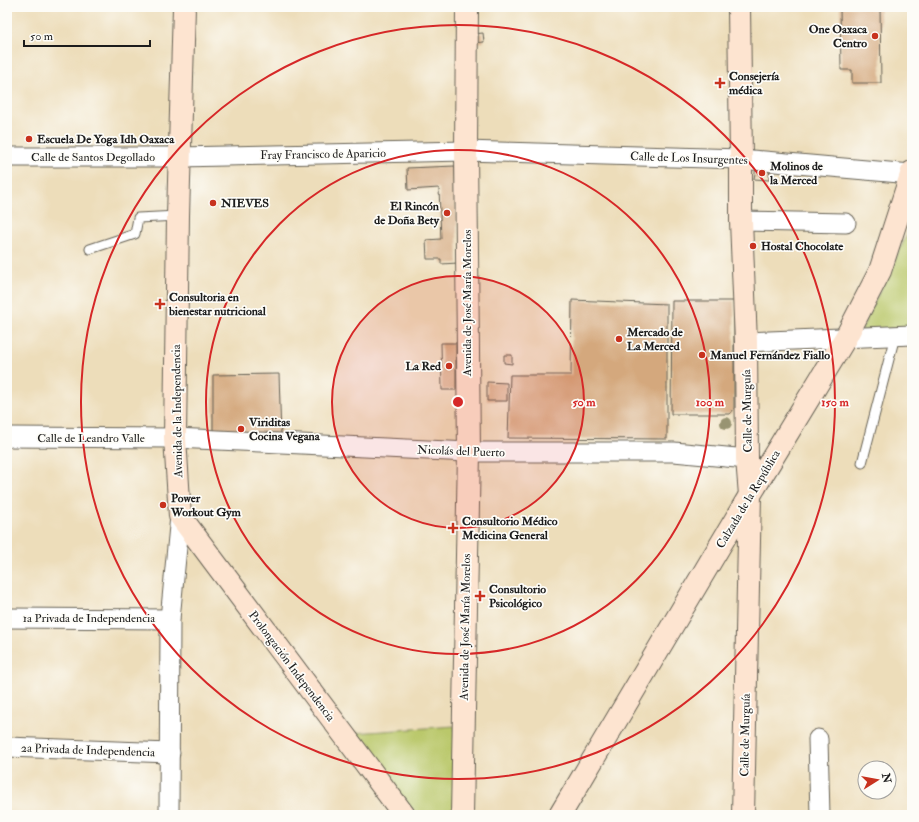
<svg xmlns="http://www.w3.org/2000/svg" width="919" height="822" viewBox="0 0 919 822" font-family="'IM FELL Double Pica',serif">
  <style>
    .green { fill: #bac86a; stroke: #6b7243 }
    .building { fill: #d4a87d }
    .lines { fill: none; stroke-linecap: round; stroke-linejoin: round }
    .lane-casing { stroke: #656053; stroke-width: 11 }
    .street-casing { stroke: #656053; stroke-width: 21 }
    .secondary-casing { stroke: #656053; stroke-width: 24 }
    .lane { stroke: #fff; stroke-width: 9 }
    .street { stroke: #fff; stroke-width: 19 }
    .secondary { stroke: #fde4d0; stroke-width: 22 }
    .tree { fill: #989472 }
    .ring { fill: none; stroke: #d62828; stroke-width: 2 }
    .poi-dot { fill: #c8321e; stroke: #fdfcf7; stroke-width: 1.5 }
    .labels { text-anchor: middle; stroke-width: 3.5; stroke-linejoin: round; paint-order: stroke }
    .poi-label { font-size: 12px; font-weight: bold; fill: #1c1c1c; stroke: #fdfcf7; text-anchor: start }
    .street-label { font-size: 12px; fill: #1c1c1c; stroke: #fdfcf7 }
    .centre { fill: #d62828; stroke: #fdfcf7; stroke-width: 2 }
    .ring-label { font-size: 12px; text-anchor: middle; font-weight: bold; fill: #d62828; stroke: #fdfcf7; stroke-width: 3.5; stroke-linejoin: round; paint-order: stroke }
  </style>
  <rect width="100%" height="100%" fill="#fdfcf7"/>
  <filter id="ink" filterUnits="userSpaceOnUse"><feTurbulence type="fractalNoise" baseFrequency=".025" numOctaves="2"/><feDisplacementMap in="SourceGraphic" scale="8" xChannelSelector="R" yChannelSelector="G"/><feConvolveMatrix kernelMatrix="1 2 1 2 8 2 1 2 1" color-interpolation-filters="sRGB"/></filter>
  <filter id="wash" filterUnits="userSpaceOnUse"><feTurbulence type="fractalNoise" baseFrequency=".012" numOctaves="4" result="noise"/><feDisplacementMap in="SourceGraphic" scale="16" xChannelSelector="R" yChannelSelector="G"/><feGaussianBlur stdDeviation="0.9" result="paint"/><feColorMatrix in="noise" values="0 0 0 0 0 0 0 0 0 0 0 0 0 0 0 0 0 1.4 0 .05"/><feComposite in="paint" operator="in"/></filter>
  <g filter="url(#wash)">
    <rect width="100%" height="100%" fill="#edddba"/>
    <!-- green -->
    <g class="green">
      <path d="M 912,224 L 912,304 L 909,328 L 861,330 Z"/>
      <path d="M 455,726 L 457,815 L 411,815 L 355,733 Z"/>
    </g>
    <g id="blocks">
      <!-- building -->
      <g class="building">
        <path d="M 840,7 L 880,7 L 881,83 L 852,83 L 852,70 L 841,70 Z"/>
        <path d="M 483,33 L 484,42 L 474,43 L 473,34 Z"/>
        <path d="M 455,166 L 458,263 L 441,264 L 441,259 L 427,259 L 426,240 L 441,239 L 439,188 L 408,190 L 407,168 Z"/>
        <path d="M 756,167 L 770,168 L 769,180 L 754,179 Z"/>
        <path d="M 572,300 L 667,304 L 667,439 L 508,438 L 510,375 L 571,375 Z"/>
        <path d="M 672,301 L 734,301 L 734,409 L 730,414 L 671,414 Z"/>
        <path d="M 441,343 L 456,343 L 456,390 L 442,390 Z"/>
        <path d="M 504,355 L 512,355 L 512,364 L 504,363 Z"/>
        <path d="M 279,374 L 281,438 L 213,437 L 213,375 Z"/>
        <path d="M 487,382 L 507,383 L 507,401 L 487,401 Z"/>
      </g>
    </g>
  </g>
  <g filter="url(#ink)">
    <use href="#blocks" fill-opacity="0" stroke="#656053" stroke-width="1"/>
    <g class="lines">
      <defs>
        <g id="lane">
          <path d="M 90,249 L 135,234 L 138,218 L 178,216"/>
          <path d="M 862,463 L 895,336"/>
        </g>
        <g id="street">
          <path d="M 7,157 L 179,157 L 466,151 L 741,159 L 911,174"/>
          <path d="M 741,221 L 846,223"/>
          <path d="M 746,342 L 912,335"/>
          <path d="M 7,437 L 175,438 L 469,452 L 674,452 L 747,459"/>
          <path d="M 7,618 L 170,619"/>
          <path d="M 818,739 L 820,815"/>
          <path d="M 7,747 L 170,753"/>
          <path d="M 169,815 L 170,619 L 180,516"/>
        </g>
        <g id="secondary">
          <path d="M 184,7 L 178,216 L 175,438 L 180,516 L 404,815"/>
          <path d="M 739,7 L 741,159 L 741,221 L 746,342 L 747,459 L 750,495 L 743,815"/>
          <path d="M 462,815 L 469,452 L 466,151 L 467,7"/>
          <path d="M 560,815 L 750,495 L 846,337 L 880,271 L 912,172"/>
        </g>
      </defs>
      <!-- lane casing -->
      <use href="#lane" class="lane-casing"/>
      <!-- street casing -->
      <use href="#street" class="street-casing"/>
      <!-- secondary casing -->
      <use href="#secondary" class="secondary-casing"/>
      <!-- lane -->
      <use href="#lane" class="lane"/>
      <!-- street -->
      <use href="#street" class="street"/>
      <!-- secondary -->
      <use href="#secondary" class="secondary"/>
    </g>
    <!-- trees -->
    <circle class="tree" cx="726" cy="423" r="6"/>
  </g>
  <!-- distance rings -->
  <circle cx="458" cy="402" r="126" fill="#d62828" fill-opacity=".12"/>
  <g class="ring">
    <circle cx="458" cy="402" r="126"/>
    <circle cx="458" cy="402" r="252"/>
    <circle cx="458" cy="402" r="377"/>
  </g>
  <!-- markers -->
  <g class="poi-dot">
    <circle cx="875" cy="36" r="4"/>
    <path d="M718 77h4v4h4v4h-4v4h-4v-4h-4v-4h4z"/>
    <circle cx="29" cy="139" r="4"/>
    <circle cx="762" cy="173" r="4"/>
    <circle cx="213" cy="203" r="4"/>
    <circle cx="447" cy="213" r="4"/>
    <circle cx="753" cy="246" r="4"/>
    <path d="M158 298h4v4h4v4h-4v4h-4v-4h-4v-4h4z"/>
    <circle cx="619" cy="339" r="4"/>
    <circle cx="702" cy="355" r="4"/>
    <circle cx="449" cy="366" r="4"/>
    <circle cx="241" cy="429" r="4"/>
    <circle cx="163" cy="505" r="4"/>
    <path d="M451 522h4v4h4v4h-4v4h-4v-4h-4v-4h4z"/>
    <path d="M478 590h4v4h4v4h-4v4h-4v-4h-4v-4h4z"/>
  </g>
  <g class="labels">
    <!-- poi labels -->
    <g class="poi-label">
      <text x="867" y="33" text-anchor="end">One Oaxaca<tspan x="867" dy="14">Centro</tspan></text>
      <text x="729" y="80">Consejería<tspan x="729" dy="14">médica</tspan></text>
      <text x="37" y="143">Escuela De Yoga Idh Oaxaca</text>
      <text x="770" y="170">Molinos de<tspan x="770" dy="14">la Merced</tspan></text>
      <text x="221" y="207">NIEVES</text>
      <text x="439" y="210" text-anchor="end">El Rincón<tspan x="439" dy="14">de Doña Bety</tspan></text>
      <text x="761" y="250">Hostal Chocolate</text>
      <text x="169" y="301">Consultoria en<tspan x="169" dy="14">bienestar nutricional</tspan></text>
      <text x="627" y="336">Mercado de<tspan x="627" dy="14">La Merced</tspan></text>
      <text x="710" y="359">Manuel Fernández Fiallo</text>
      <text x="441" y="370" text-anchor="end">La Red</text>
      <text x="249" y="426">Viriditas<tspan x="249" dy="14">Cocina Vegana</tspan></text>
      <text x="171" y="502">Power<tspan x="171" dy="14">Workout Gym</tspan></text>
      <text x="462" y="525">Consultorio Médico<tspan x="462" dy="14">Medicina General</tspan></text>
      <text x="489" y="593">Consultorio<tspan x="489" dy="14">Psicológico</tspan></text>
    </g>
    <!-- street labels -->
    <g class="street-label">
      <text transform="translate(323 154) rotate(-1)" y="4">Fray Francisco de Aparicio</text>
      <text x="93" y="161">Calle de Santos Degollado</text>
      <text transform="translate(689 158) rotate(2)" y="4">Calle de Los Insurgentes</text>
      <text transform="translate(467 303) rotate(-90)" y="4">Avenida de José María Morelos</text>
      <text transform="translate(177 411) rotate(-91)" y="4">Avenida de la Independencia</text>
      <text transform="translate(747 411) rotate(-91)" y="4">Calle de Murguía</text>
      <text x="91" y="442">Calle de Leandro Valle</text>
      <text transform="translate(461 451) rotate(2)" y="4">Nicolás del Puerto</text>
      <text transform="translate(748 499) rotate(-59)" y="4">Calzada de la República</text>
      <text x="89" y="622">1a Privada de Independencia</text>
      <text transform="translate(465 627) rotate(-89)" y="4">Avenida de José María Morelos</text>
      <text transform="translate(292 666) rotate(53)" y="4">Prolongación Independencia</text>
      <text transform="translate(745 735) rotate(-89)" y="4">Calle de Murguía</text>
      <text transform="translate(88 750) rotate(2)" y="4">2a Privada de Independencia</text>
    </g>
  </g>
  <circle cx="458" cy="402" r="6" class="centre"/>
  <g class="ring-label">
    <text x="584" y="406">50 m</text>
    <text x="710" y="406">100 m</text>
    <text x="835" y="406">150 m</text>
  </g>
  <!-- margin -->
  <rect width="919" height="822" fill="none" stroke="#fdfcf7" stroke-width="24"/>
  <!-- north arrow -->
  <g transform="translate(877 780) rotate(79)"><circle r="19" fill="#fdfcf7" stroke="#a3a29f"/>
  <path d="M0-3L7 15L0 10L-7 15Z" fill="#c8321e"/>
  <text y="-6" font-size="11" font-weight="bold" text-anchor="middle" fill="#1c1c1c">N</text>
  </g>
  <!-- scale -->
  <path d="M24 40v6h126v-6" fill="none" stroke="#1c1c1c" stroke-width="2"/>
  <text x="30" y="40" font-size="12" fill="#1c1c1c" stroke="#fdfcf7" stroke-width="3" paint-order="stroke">50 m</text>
</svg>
